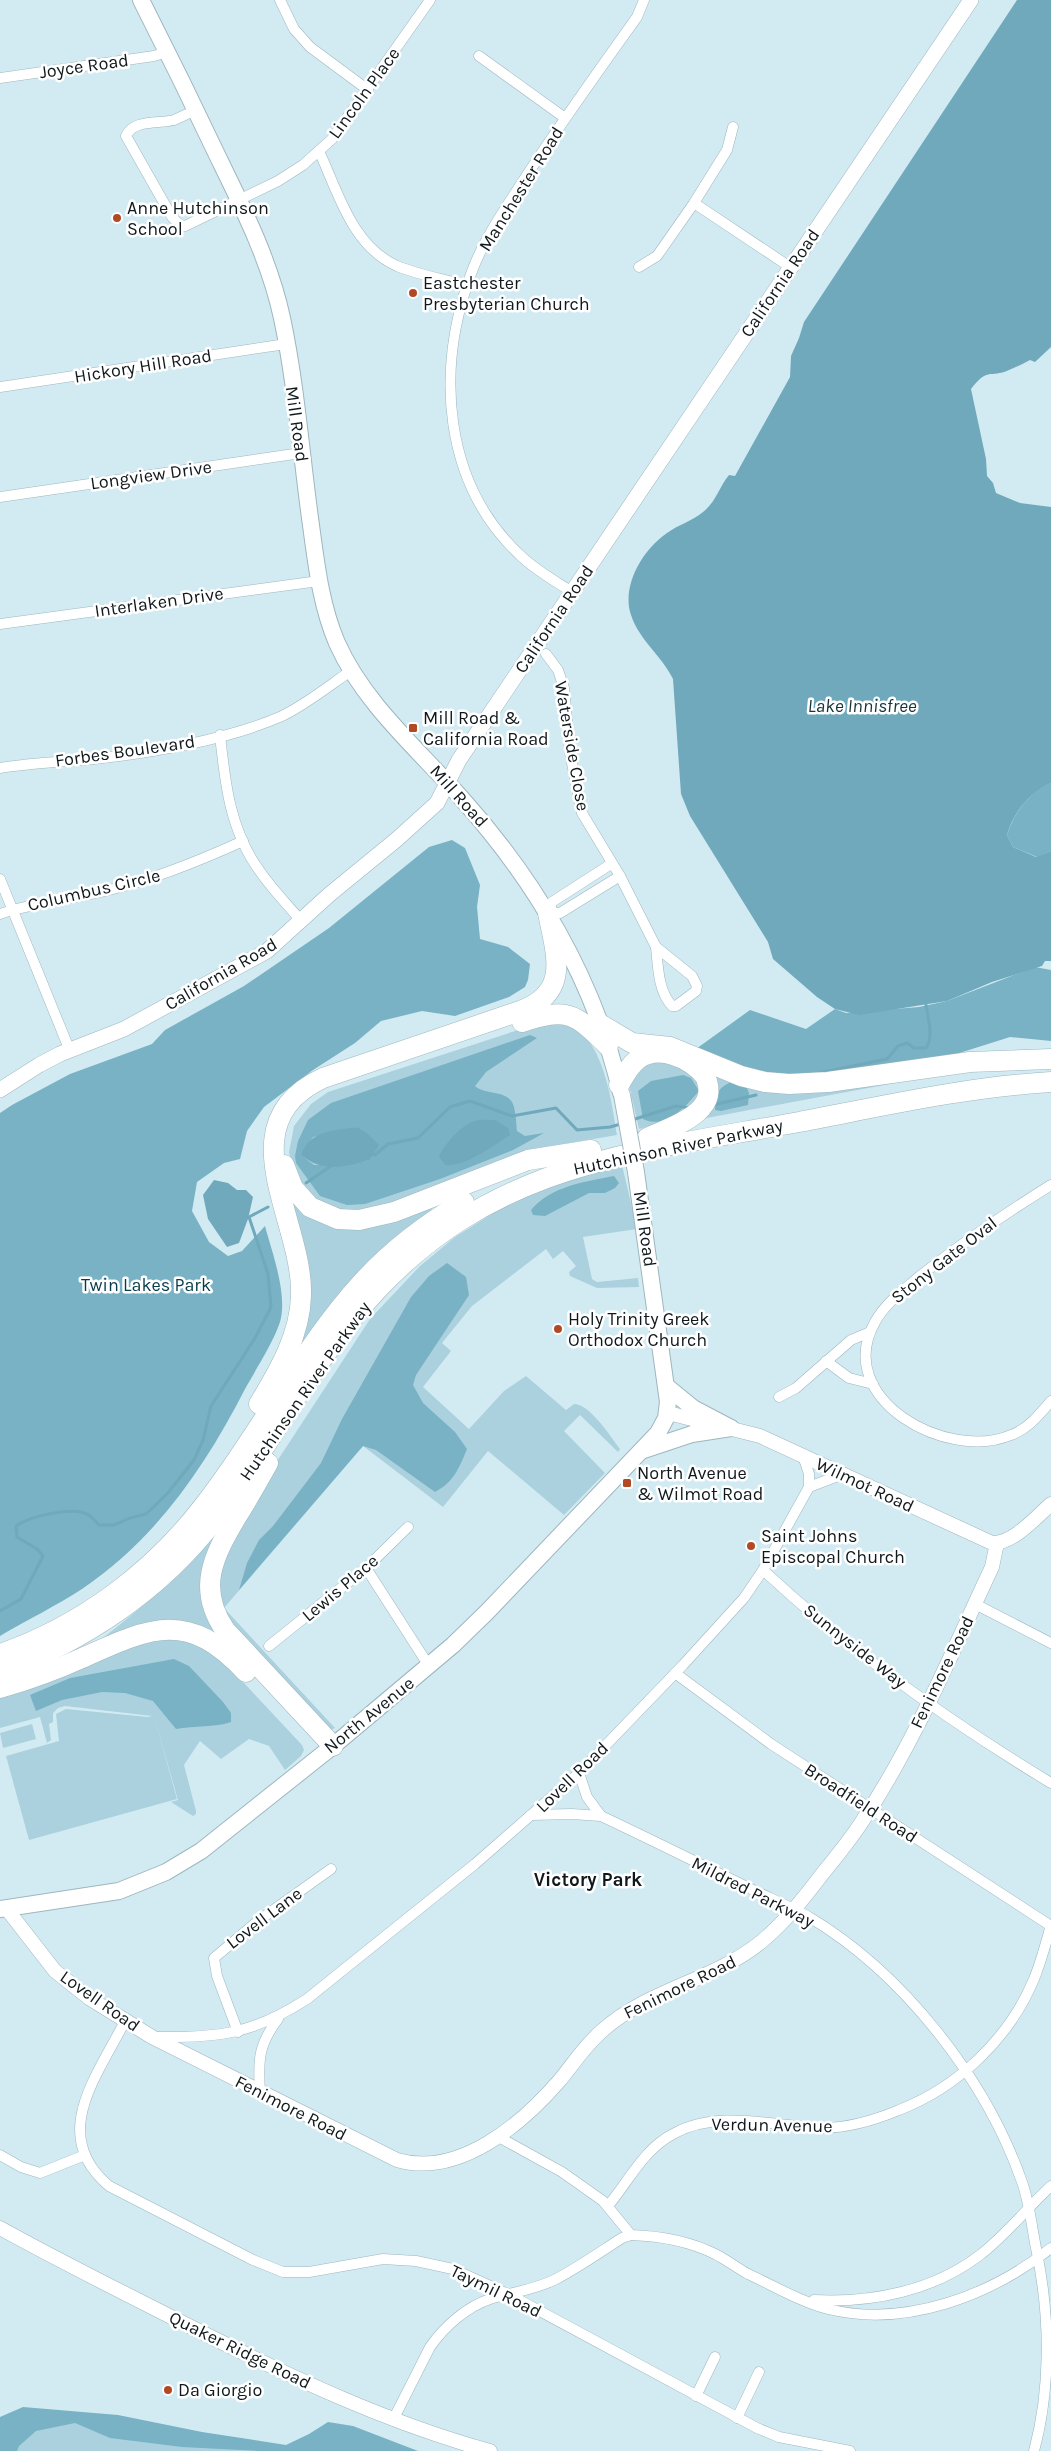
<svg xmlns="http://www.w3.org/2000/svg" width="1051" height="2451" viewBox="0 0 1051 2451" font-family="Karla,sans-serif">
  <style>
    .green { fill: #abd1de }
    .forest { fill: #78b2c4; fill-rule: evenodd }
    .water { fill: #6fa9bb }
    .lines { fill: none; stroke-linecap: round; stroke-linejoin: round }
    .stream { stroke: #6fa9bb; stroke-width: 3 }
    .minor-casing { stroke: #9eb6be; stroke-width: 11 }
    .tertiary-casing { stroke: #9eb6be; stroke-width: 15 }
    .secondary-casing { stroke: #9eb6be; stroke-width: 16 }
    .primary-casing { stroke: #9eb6be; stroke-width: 18 }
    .motorway-casing { stroke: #9eb6be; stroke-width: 21 }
    .minor { stroke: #fff; stroke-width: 10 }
    .tertiary { stroke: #fff; stroke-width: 14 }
    .secondary { stroke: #fff; stroke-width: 15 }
    .primary { stroke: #fff; stroke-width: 16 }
    .motorway { stroke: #fff; stroke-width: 20 }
    .primary-bridge-casing { stroke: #9eb6be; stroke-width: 18; stroke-linecap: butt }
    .primary-bridge { stroke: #fff; stroke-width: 16 }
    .poi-dot { fill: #b04924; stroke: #fff; stroke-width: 2 }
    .labels { text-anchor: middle; stroke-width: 5; stroke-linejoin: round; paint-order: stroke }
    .street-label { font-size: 18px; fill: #0f181b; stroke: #fff }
    .poi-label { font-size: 18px; fill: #0f181b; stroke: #fff; text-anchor: start }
    .park-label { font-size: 18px; fill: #053c4a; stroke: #fff }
    .water-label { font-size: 19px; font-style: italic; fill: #16333b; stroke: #fff }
    .neighbourhood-label { font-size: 19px; font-weight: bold; fill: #0f181b; stroke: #fff }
  </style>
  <rect width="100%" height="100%" fill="#d2ebf3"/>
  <!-- green -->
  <g class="green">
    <path d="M 549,1020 C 601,1018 611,1096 617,1135 L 546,1147 L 379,1208 L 355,1213 L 322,1206 L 294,1177 L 289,1152 L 294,1126 L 311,1104 L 328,1092 Z"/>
    <path d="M 664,1058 L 696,1074 L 700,1102 L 677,1118 L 639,1129 L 629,1085 L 635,1067 Z"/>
    <path d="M 711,1076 L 922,1078 L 696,1120 Z"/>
    <path d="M 622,1165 L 637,1229 L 583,1237 L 592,1279 L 597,1282 L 638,1278 L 639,1287 L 597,1288 L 570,1276 L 569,1272 L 576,1266 L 563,1251 L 553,1259 L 546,1249 L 472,1306 L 442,1343 L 451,1351 L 423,1387 L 469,1429 L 504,1391 L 526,1376 L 566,1410 L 574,1404 C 589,1403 611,1437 620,1449 L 618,1452 L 580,1415 L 564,1431 L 605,1473 L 564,1515 L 488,1451 L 443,1507 L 363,1446 L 224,1608 L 335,1728 L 330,1730 L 235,1632 L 216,1597 L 225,1550 L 268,1475 L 370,1319 L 420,1266 L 455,1237 L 497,1211 L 549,1185 Z"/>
    <path d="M 287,1187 L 316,1217 L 430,1205 L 432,1210 L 383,1249 L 351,1280 L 294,1354 L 302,1329 Z"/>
    <path d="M 222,1528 L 206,1571 L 243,1657 L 206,1632 L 103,1638 C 146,1604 186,1570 222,1528 Z"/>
    <path d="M 145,1639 L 191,1640 L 216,1653 L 302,1745 L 304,1750 L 301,1756 L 285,1770 L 269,1746 L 249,1739 L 221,1759 L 200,1741 L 184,1765 L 196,1811 L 196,1814 L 193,1816 L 171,1802 L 178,1800 L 154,1716 L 177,1799 L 29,1840 L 6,1756 L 59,1741 L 56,1714 L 66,1709 L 148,1717 L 152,1716 L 65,1706 L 58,1708 L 53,1713 L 53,1722 L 49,1724 L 51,1740 L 47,1743 L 40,1717 L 0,1728 L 0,1695 Z"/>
    <path d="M 32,1724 L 36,1739 L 3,1748 L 0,1733 Z"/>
    <path d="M 13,2414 L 295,2451 L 0,2451 Z"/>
  </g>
  <!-- forest -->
  <g class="forest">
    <path d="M 1051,783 L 1051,851 L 1037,857 L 1013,847 L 1007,835 C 1014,813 1029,792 1051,783 Z"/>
    <path d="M 452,840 L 465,848 L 480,885 L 477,907 L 480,939 L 508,947 L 530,964 L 528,980 L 525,987 L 509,997 L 455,1016 L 422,1011 L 381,1021 L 355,1043 L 313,1070 L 264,1107 L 247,1131 L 240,1159 L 224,1163 L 197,1182 L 192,1211 L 209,1242 L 228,1256 L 242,1251 L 265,1226 C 272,1252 288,1295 280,1322 C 274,1341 255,1371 245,1389 C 205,1467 156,1539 82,1589 C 56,1606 27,1620 0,1636 L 0,1113 L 12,1105 L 70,1074 L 152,1044 L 165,1030 L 244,986 L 329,928 L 429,847 Z"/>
    <path d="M 1035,967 L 1051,970 L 1051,1041 L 1010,1037 L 950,1056 L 790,1080 L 759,1074 L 696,1049 L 750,1010 L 806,1029 L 835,1009 L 846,1013 L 919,1007 L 947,1001 Z"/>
    <path d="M 530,1035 L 537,1038 L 486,1072 L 475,1086 C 484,1095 505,1090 512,1102 C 516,1109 516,1123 517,1131 L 525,1136 L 544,1133 L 513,1150 L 440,1179 L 365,1204 L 347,1205 L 320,1196 L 296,1163 L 295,1156 L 298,1141 L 308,1120 L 331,1103 ZM 357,1127 L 369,1160 L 351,1164 L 314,1165 L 301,1155 L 313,1137 Z"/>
    <path d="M 683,1075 L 691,1078 L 699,1091 C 685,1107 666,1130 643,1119 L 638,1091 L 651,1081 Z"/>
    <path d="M 732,1082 L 746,1086 L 749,1093 L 748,1105 L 721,1111 L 715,1110 C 716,1095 717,1087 732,1082 Z"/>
    <path d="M 614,1176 L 619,1183 L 615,1188 L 605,1193 L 589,1193 L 545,1216 L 533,1215 L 531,1210 C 551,1186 584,1182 614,1176 Z"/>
    <path d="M 447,1263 L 466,1277 L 469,1295 L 416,1375 L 413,1385 L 423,1403 L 455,1432 L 467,1449 C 459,1468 454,1482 435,1492 L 376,1450 L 363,1446 L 239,1590 L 247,1563 L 259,1540 L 273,1526 L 321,1463 L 342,1419 L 411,1297 L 429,1276 Z"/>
    <path d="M 174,1659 L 189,1666 L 223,1702 L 231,1713 L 231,1722 C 219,1727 192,1726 176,1729 L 153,1701 L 125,1693 L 102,1692 L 62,1700 L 36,1711 L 30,1695 L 70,1678 Z"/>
    <path d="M 23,2407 L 118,2415 L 202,2432 L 286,2445 L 309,2434 L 328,2422 L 353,2426 L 418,2451 L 260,2451 L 182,2447 L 110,2438 L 75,2423 L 36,2431 L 19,2446 L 17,2451 L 0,2451 L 0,2417 Z"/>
  </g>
  <!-- water -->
  <g class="water">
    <path d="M 1017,0 L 1051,0 L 1051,347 L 1035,362 L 1030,360 C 1023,364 1016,367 1009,370 C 989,379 989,366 971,389 L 986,459 L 987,476 L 993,483 L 996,493 L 1020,503 L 1051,507 L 1051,783 C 1030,792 1013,813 1007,835 L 1013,847 L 1036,857 L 1051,851 L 1051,961 L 1045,961 L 1042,966 L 992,982 L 947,1001 L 859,1015 L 835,1009 L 817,997 L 773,959 L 768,942 L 690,816 L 681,794 L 673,679 C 662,656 639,640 631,615 C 621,586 643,549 667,533 C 678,525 692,521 703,512 C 716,502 719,487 729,475 L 735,476 L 790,377 L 791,356 L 799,338 L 804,322 Z"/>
    <path d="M 495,1120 L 508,1128 L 510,1135 C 493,1146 465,1167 445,1165 L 439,1156 C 446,1143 460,1126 475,1121 C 481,1119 489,1120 495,1120 Z"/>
    <path d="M 357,1127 L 368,1134 L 379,1145 L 369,1160 C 345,1167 323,1173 301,1155 C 310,1130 333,1131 357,1127 Z"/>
    <path d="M 214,1180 L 228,1183 L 237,1190 L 246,1190 L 253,1197 L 248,1219 L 239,1243 L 227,1247 L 208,1219 L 203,1195 Z"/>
  </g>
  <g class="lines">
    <!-- stream -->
    <g class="stream">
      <path d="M 819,1073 L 887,1059 L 898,1046 L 907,1043 L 914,1048 L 926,1048 C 934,1037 928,1018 926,1005"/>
      <path d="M 713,1105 L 756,1095"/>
      <path d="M 632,1120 L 676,1106 L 691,1108"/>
      <path d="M 370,1153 L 375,1155 L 388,1144 L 418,1138 L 450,1107 L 470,1101 L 512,1116 L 556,1108 L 577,1130 L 610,1127 L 621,1124"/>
      <path d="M 306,1183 L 331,1166"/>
      <path d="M 0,1611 L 21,1599 L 43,1556 L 37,1549 L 17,1537 L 16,1526 C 30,1516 76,1505 90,1516 C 93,1518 96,1522 99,1525 L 114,1525 L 130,1518 L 146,1514 L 167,1494 L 194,1460 L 203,1440 L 211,1406 L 255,1338 L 271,1307 L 268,1274 L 249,1217 L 268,1207"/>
    </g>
    <defs>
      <g id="minor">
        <path d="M 280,0 L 294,29 L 310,47 L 368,90"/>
        <path d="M 479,56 L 565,118"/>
        <path d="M 0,78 L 154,56 L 167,52"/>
        <path d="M 196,110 C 189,113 181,117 174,120 C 159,124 133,119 126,136 L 172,217 L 180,225 L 185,226 L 278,181 L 303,165 L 332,139 L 430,0"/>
        <path d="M 319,151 C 338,192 352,246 397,266 C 419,275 444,279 467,286"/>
        <path d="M 694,203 L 790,267"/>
        <path d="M 639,267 L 657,256 L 694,203 L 727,150 L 733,127"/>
        <path d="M 0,387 L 286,344"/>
        <path d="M 0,497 L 301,453"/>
        <path d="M 572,592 C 555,581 537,571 522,557 C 443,485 435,370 471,274 C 483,240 505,209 525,178 C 561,123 599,70 637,17 L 644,0"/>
        <path d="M 0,624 L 319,581"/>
        <path d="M 546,654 L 558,670 L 564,688 L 570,753 L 582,813 L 620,876 L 656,947"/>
        <path d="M 220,735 C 225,783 230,830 259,870 C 271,888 287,904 301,921"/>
        <path d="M 0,768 C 31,763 63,762 94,759 C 152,753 230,739 282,716 C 307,704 330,685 352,670"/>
        <path d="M 611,864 L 552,902 L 548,913 L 560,913 L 620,876"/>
        <path d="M 0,879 L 70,1051"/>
        <path d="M 0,914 C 36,902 73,899 109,890 C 155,879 199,861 243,841"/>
        <path d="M 656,947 L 692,976 L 697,986 L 696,991 L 676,1006 L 672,1006 C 658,991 658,966 656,947 Z"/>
        <path d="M 1051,1185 C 1006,1213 962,1243 920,1276 C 904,1290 886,1302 875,1322 C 832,1399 947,1462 1011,1435 C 1028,1429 1040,1414 1051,1401"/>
        <path d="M 826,1361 L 849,1378 L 873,1384"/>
        <path d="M 779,1397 L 796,1388 L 851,1340 L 870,1332"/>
        <path d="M 809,1487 L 843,1474"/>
        <path d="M 366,1568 L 429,1666"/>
        <path d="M 763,1570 C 850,1651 950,1722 1051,1783"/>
        <path d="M 975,1604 L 1051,1643"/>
        <path d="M 269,1646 L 366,1568 L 408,1527"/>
        <path d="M 675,1673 L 771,1744 L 1051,1926"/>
        <path d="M 579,1773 L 587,1797 L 601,1816"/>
        <path d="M 531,1815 L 572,1814 L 601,1816 C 650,1839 698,1863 747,1887 C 767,1897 789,1906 809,1917 C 903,1973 986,2079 1022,2182 C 1030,2204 1032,2230 1037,2253 C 1050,2317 1051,2388 1034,2451"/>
        <path d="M 125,2021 C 98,2075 48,2135 109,2186 L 253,2260 L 283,2272 L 309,2272 L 383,2259 L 416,2261 L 453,2269 L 510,2295 L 757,2428 L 779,2437 L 850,2451"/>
        <path d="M 238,2032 L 217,1976 L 214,1958 L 258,1921 L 331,1869"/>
        <path d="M 155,2037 C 219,2038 253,2034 307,1999 L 475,1864 L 579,1773 L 683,1665 L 744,1598 L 763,1570 L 809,1487 L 809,1474 L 803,1456"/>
        <path d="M 260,2093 C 258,2061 258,2045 278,2019"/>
        <path d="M 497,2136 L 562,2172 L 603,2201 L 631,2235 C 660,2236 689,2241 715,2254 C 727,2260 737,2268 748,2274 C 772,2285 803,2303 828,2309 C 905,2328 990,2296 1051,2248"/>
        <path d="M 0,2155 L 21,2167 L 40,2173 L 85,2155"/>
        <path d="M 608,2206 C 628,2182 644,2149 673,2134 C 718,2109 773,2126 822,2128 C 848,2128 875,2120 899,2110 C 958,2087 1009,2039 1034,1979 C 1041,1962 1046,1943 1051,1925"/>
        <path d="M 814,2300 C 872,2303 933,2291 980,2255 C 1006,2235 1027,2208 1051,2186"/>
        <path d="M 696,2396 L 715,2357"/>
        <path d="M 737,2418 L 759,2372"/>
        <path d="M 393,2420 L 430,2347 C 444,2327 466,2307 490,2299 C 512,2292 535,2290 556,2279 C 579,2267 600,2252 622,2238 L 631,2235"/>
      </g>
      <g id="tertiary">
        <path d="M 668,1413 L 760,1436 L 992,1543 C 1013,1544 1036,1517 1051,1504"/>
        <path d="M 6,1908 L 55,1971 L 89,1998 L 152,2037 L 397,2160 C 459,2178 522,2124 560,2080 C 574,2063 585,2045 603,2030 C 649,1989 713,1981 761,1942 C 785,1922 804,1898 823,1873 C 837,1856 851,1839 863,1820 C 915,1742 952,1652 992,1567 L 997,1543"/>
        <path d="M 0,2228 C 65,2264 132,2297 199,2331 C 293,2378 388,2423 490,2451"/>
      </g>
      <path id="secondary" d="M 0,1090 L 39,1065 L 60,1054 L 124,1029 L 267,951 L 330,894 L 396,840 L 437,803 L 459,760 L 971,0"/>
      <g id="primary">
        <path d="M 141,0 C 168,53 194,106 219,159 C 244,210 270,262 282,318 C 296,384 301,452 310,518 C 316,561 320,603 337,643 C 364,704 420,751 463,800 C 538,884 595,983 621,1093"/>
        <path d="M 666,1386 L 693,1408 L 731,1428"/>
        <path d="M 644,1450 L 692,1434 L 731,1428"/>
        <path d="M 0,1909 L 119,1891 L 166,1872 L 201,1851 L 333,1746 L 453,1645 L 487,1612 L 658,1433 L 666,1418 L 668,1402 L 636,1172"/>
      </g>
      <g id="motorway">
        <path d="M 522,1022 C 567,1007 575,1013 608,1046"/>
        <path d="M 600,1024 L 632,1043 L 670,1047 L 741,1076 L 765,1082 L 789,1084 L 828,1082 L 970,1062 L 1051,1059"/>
        <path d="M 619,1085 C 624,1076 629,1066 638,1059 C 659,1044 690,1058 705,1076 C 722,1113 671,1127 647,1138"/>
        <path d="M 284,1165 L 293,1188 L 310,1207 L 338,1219 L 359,1220 L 394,1212 L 528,1160 L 591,1150"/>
        <path d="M 259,1404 C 279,1371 300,1335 301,1296 C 304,1221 225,1124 323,1078 L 520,1011 C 571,993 556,954 548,913"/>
        <path d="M 268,1463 C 258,1481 248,1499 237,1516 C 214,1555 196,1588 225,1630 L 333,1746"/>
        <path d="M 0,1654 C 79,1627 151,1574 202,1508 C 256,1440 295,1361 351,1295 C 383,1257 422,1226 464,1202"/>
        <path d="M 0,1672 C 83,1642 161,1590 215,1519 C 271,1445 313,1358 377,1290 C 497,1162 637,1152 799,1122 C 883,1106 966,1087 1051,1082"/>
        <path d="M 0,1688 C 28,1680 56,1670 82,1658 C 151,1627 188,1609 246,1672"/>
      </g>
    </defs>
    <!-- minor casing -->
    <use href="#minor" class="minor-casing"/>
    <!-- tertiary casing -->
    <use href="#tertiary" class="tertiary-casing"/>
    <!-- secondary casing -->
    <use href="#secondary" class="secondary-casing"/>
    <!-- primary casing -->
    <use href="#primary" class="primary-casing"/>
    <!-- motorway casing -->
    <use href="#motorway" class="motorway-casing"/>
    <!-- minor -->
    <use href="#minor" class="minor"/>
    <!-- tertiary -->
    <use href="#tertiary" class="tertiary"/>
    <!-- secondary -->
    <use href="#secondary" class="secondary"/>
    <!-- primary -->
    <use href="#primary" class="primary"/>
    <!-- motorway -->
    <use href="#motorway" class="motorway"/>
    <defs>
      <path id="primary-bridge" d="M 622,1095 L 636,1172"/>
    </defs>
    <!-- primary-bridge casing -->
    <use href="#primary-bridge" class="primary-bridge-casing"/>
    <!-- primary-bridge -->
    <use href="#primary-bridge" class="primary-bridge"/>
  </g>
  <!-- markers -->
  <g class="poi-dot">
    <circle cx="117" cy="218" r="5"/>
    <circle cx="413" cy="293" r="5"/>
    <rect x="408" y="723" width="10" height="10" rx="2.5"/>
    <circle cx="558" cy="1329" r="5"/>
    <rect x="622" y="1478" width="10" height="10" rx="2.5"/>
    <circle cx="751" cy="1546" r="5"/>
    <circle cx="168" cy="2390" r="5"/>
  </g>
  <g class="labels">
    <!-- street labels -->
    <g class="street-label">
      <text transform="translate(84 66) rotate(-8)" y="6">Joyce Road</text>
      <text transform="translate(364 93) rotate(-54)" y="6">Lincoln Place</text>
      <text transform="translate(521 189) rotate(-58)" y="6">Manchester Road</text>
      <text transform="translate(780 283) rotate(-56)" y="6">California Road</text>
      <text transform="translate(143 366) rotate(-9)" y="6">Hickory Hill Road</text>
      <text transform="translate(297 424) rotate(82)" y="6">Mill Road</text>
      <text transform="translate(151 475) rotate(-8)" y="6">Longview Drive</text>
      <text transform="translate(159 602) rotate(-8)" y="6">Interlaken Drive</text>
      <text transform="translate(554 619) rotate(-56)" y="6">California Road</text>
      <text transform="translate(572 746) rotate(80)" y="6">Waterside Close</text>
      <text transform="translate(125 751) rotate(-8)" y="6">Forbes Boulevard</text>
      <text transform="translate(459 796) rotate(48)" y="6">Mill Road</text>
      <text transform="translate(94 890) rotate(-13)" y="6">Columbus Circle</text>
      <text transform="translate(221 974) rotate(-30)" y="6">California Road</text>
      <text transform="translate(678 1147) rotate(-12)" y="6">Hutchinson River Parkway</text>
      <text transform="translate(645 1229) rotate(82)" y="6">Mill Road</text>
      <text transform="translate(944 1260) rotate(-38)" y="6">Stony Gate Oval</text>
      <text transform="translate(305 1391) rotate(-55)" y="6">Hutchinson River Parkway</text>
      <text transform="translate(865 1485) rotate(25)" y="6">Wilmot Road</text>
      <text transform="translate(340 1588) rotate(-40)" y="6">Lewis Place</text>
      <text transform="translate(855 1646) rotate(38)" y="6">Sunnyside Way</text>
      <text transform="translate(942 1672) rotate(-64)" y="6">Fenimore Road</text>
      <text transform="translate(369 1715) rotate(-39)" y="6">North Avenue</text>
      <text transform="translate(572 1777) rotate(-44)" y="6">Lovell Road</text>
      <text transform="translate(861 1803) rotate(33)" y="6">Broadfield Road</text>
      <text transform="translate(753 1892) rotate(27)" y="6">Mildred Parkway</text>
      <text transform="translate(264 1918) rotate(-37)" y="6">Lovell Lane</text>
      <text transform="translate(680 1987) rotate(-26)" y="6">Fenimore Road</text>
      <text transform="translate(100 2001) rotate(35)" y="6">Lovell Road</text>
      <text transform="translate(291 2108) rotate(27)" y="6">Fenimore Road</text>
      <text transform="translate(772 2125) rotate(1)" y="6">Verdun Avenue</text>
      <text transform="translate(496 2291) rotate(26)" y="6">Taymil Road</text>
      <text transform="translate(240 2350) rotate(26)" y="6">Quaker Ridge Road</text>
    </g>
    <!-- poi labels -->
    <g class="poi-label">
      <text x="127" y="214">Anne Hutchinson<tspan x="127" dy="21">School</tspan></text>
      <text x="423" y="289">Eastchester<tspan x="423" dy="21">Presbyterian Church</tspan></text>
      <text x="423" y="724">Mill Road &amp;<tspan x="423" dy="21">California Road</tspan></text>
      <text x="568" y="1325">Holy Trinity Greek<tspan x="568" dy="21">Orthodox Church</tspan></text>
      <text x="637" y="1479">North Avenue<tspan x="637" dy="21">&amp; Wilmot Road</tspan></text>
      <text x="761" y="1542">Saint Johns<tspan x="761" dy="21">Episcopal Church</tspan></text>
      <text x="178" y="2396">Da Giorgio</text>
    </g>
    <!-- park labels -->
    <g class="park-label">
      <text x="146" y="1291">Twin Lakes Park</text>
    </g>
    <!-- water labels -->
    <g class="water-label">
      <text x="862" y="712">Lake Innisfree</text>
    </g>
    <!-- neighbourhood labels -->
    <g class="neighbourhood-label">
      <text x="588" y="1886">Victory Park</text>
    </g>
  </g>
</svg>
